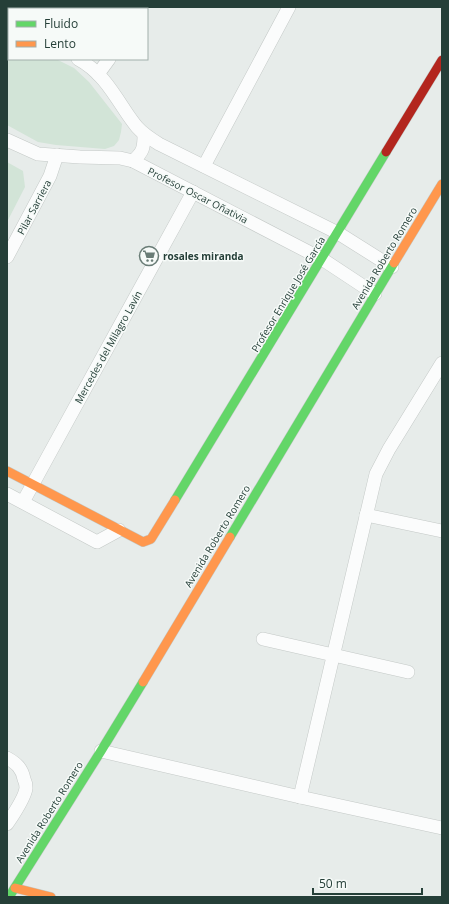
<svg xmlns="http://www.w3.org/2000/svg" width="449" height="904" viewBox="0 0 449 904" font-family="'Open Sans',sans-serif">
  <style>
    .built { fill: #d6ddda }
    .green { fill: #d2e4d7 }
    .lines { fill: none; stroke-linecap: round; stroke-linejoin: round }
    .street-casing { stroke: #c4c9c7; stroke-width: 14 }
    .fast-casing { stroke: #c3c9c7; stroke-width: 10 }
    .slow-casing { stroke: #c3c9c7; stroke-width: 10 }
    .jam-casing { stroke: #c3c9c7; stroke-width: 10 }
    .street { stroke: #fbfcfc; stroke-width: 13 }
    .fast { stroke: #63d668; stroke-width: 9 }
    .slow { stroke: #ff974d; stroke-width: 9 }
    .jam { stroke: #b3261e; stroke-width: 9 }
    .labels { text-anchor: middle; stroke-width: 3; stroke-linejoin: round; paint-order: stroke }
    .street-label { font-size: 10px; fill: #253f38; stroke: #f6faf8 }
    .poi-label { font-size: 10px; font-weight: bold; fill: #253f38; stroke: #f6faf8; text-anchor: start }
  </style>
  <rect width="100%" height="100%" fill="#e7ecea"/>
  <!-- built -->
  <path class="built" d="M 7,7 L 136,7 L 135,9 L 9,9 L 9,21 L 7,20 Z"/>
  <!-- green -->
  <g class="green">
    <path d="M 7,33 L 9,34 L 9,59 L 56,59 L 74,68 L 89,82 L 122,124 L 121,132 L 119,140 L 114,146 L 105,149 L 56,145 L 38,142 L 7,125 Z"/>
    <path d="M 7,162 L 23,171 L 25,187 L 7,222 Z"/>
  </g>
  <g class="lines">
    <defs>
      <g id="street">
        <path d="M 136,9 L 137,7"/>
        <path d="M 7,21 L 9,22"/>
        <path d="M 78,59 C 99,70 111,89 124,109 C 128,115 132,121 137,127 C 143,134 151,139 159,144 L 338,233 L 392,267"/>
        <path d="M 98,74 L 109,59"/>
        <path d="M 7,140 L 38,154 L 80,157 L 120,158 L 133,161 L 322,259 L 375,294"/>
        <path d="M 133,161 C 143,152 144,148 144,135"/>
        <path d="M 204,166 L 289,7"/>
        <path d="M 7,257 L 50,176 L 57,155"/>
        <path d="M 7,494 L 97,542 L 119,530"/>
        <path d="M 23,502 L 193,192"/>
        <path d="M 366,515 L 442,531"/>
        <path d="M 263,639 L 408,672"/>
        <path d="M 101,751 L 300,797 L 442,828"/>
        <path d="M 7,758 C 16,763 22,768 24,779 C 25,781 26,785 26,788 C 25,798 13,815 7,824"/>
        <path d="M 300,797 L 376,474 L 389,449 L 442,363"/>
      </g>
      <g id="fast">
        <path d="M 175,500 L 386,152"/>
        <path d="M 230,537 L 394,263"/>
        <path d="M 9,897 L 101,751 L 143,682"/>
      </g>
      <g id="slow">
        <path d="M 394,263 L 442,184"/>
        <path d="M 7,471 L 143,542 L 151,539 L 175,500"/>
        <path d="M 143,682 L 230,537"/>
        <path d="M 15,888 L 51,897"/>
      </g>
      <path id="jam" d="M 386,152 L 442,60"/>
    </defs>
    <!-- street casing -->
    <use href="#street" class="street-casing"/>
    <!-- fast casing -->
    <use href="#fast" class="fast-casing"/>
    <!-- slow casing -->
    <use href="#slow" class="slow-casing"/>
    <!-- jam casing -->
    <use href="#jam" class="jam-casing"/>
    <!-- street -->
    <use href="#street" class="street"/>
    <!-- fast -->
    <use href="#fast" class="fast"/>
    <!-- slow -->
    <use href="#slow" class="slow"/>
    <!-- jam -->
    <use href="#jam" class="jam"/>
  </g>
  <!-- icons -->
  <defs>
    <symbol id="supermarket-ring" viewBox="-11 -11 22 22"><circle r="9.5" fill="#f6faf8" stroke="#697c76" stroke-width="1.5"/><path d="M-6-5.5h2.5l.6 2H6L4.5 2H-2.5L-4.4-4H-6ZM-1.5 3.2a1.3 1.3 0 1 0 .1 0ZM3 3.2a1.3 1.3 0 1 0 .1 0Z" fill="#697c76"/></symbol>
  </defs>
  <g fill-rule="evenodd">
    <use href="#supermarket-ring" x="138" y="245" width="22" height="22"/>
  </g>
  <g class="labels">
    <!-- street labels -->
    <g class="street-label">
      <text transform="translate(198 195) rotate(27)" y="4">Profesor Oscar Oñativia</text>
      <text transform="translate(34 207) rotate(-62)" y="4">Pilar Sarriera</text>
      <text transform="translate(384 258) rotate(-59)" y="4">Avenida Roberto Romero</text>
      <text transform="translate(288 294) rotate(-59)" y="4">Profesor Enrique José García</text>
      <text transform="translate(108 347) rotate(-61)" y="4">Mercedes del Milagro Lavín</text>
      <text transform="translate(217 536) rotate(-59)" y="4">Avenida Roberto Romero</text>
      <text transform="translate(49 812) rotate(-58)" y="4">Avenida Roberto Romero</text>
    </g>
    <!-- poi labels -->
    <g class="poi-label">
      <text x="163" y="260">rosales miranda</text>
    </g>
  </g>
  <!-- border -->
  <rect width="449" height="904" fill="none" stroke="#253f38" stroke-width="16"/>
  <!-- legend -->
  <rect x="8" y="8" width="140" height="52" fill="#f6faf8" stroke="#a2afab"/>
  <rect x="16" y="21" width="20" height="6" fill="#63d668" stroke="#a2afab"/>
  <text x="44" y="28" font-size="12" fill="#253f38">Fluido</text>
  <rect x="16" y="41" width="20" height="6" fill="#ff974d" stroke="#a2afab"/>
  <text x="44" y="48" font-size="12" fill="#253f38">Lento</text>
  <!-- scale -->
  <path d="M313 888v6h109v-6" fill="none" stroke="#253f38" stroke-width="2"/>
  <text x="319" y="888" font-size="12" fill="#253f38" stroke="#f6faf8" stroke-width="3" paint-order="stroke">50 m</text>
</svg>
